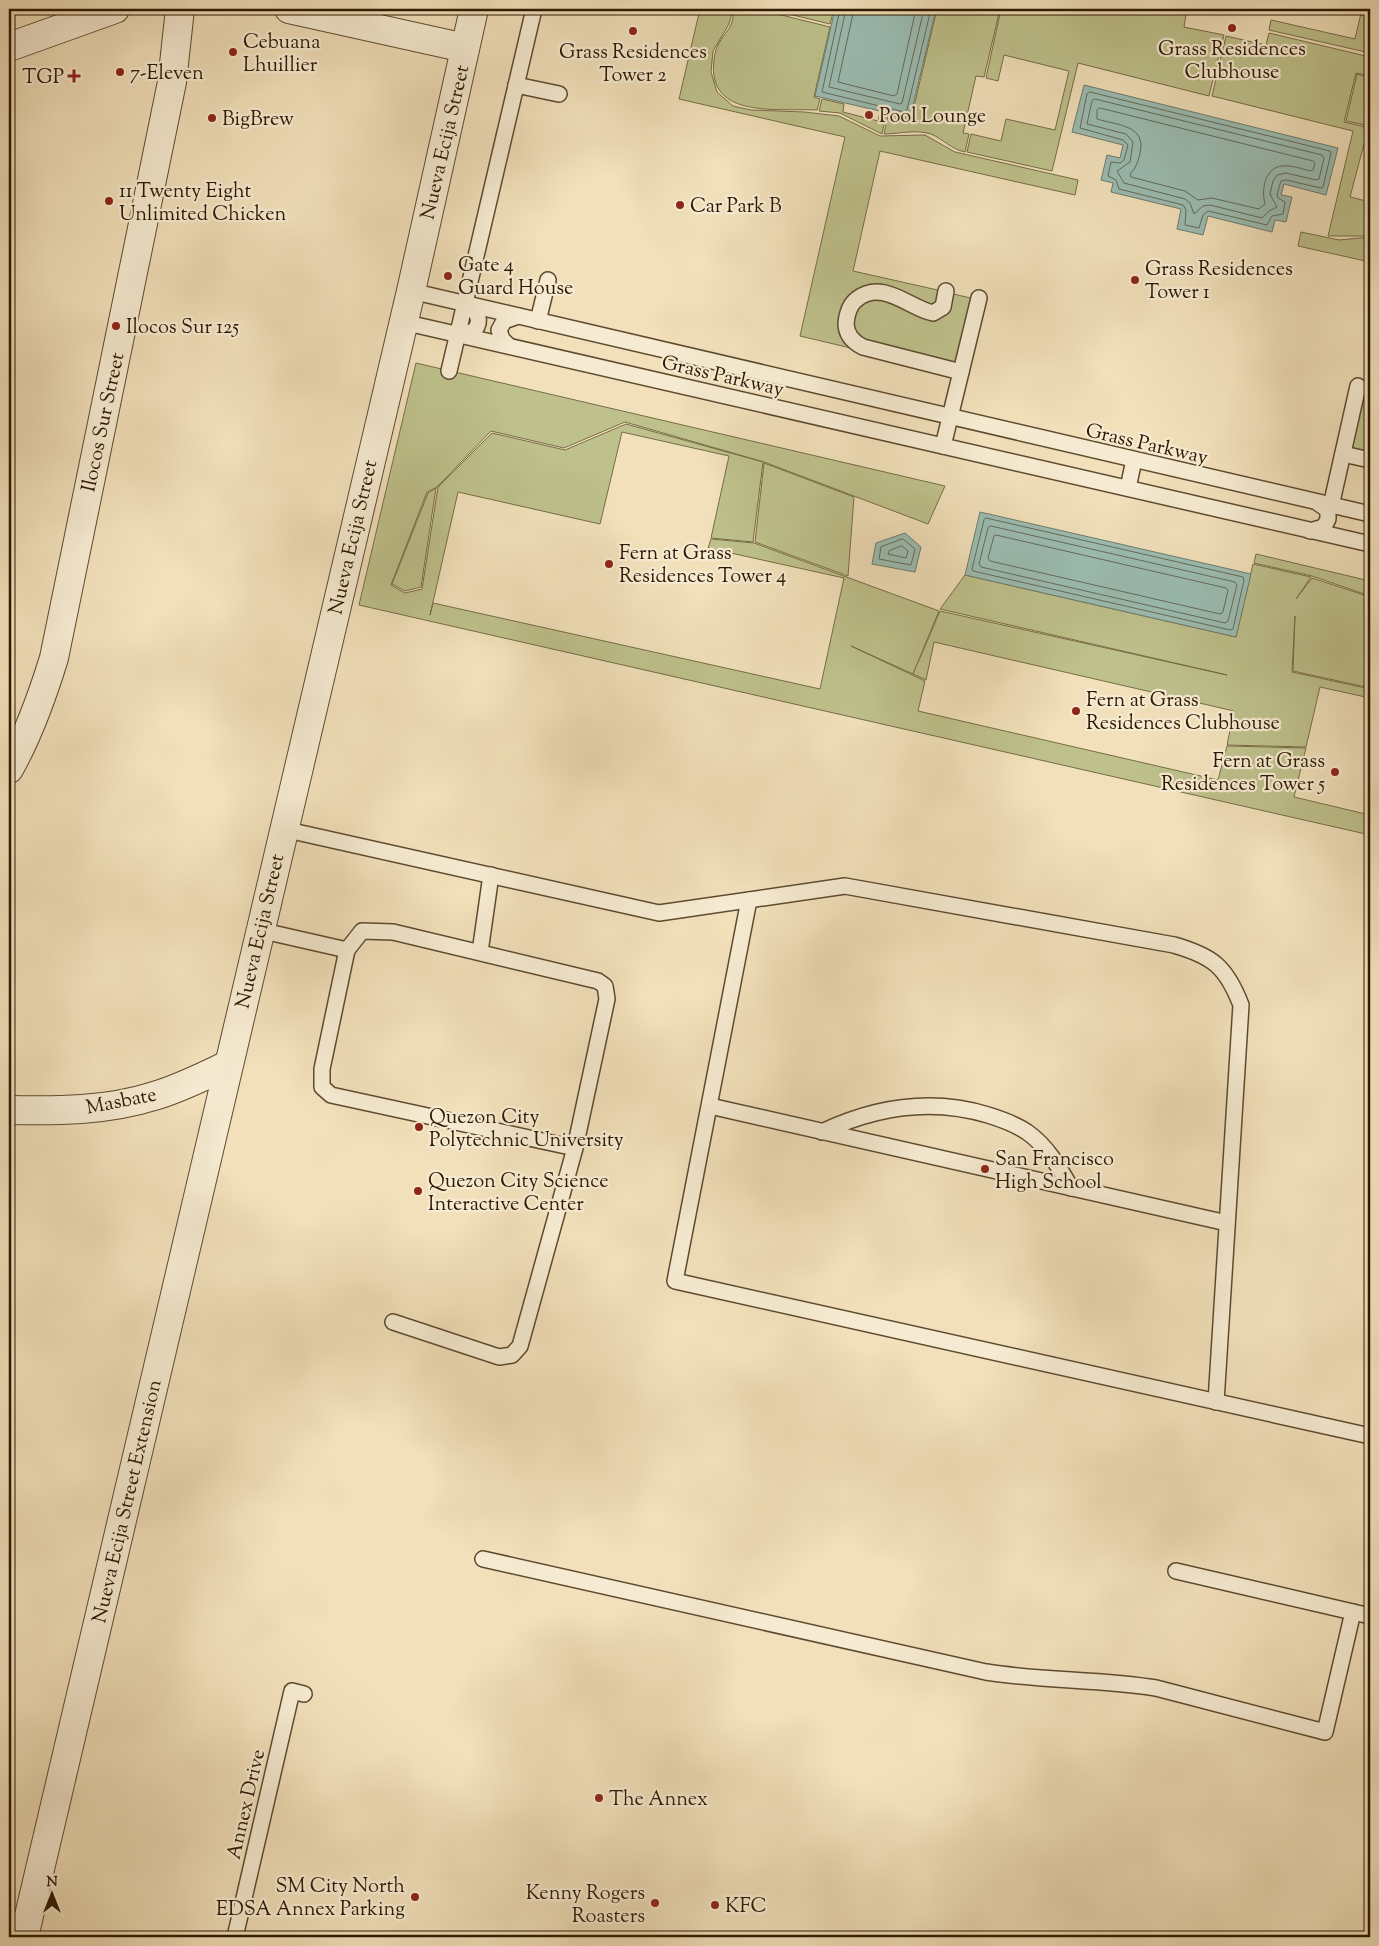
<svg xmlns="http://www.w3.org/2000/svg" width="1379" height="1946" viewBox="0 0 1379 1946" font-family="'Sorts Mill Goudy',serif">
  <style>
    .green { fill: #bec18c; stroke: #766c46 }
    .water { fill: #9bbdb3; stroke: #6f7b6c }
    .lines { fill: none; stroke-linecap: round; stroke-linejoin: round }
    .shore { stroke: #646a5a; stroke-width: 1 }
    .service-casing { stroke: #5e4a2f; stroke-width: 18 }
    .minor-casing { stroke: #5e4a2f; stroke-width: 30 }
    .tertiary-casing { stroke: #5e4a2f; stroke-width: 30 }
    .service { stroke: #f6ebd2; stroke-width: 15 }
    .minor { stroke: #f6ebd2; stroke-width: 28 }
    .tertiary { stroke: #f6ebd2; stroke-width: 28 }
    .poi-dot { fill: #8f2418; stroke: #f6ebd2; stroke-width: 2 }
    .labels { text-anchor: middle; stroke-width: 4.5; stroke-linejoin: round; paint-order: stroke }
    .poi-label { font-size: 20px; fill: #2d1801; stroke: #f6ebd2; text-anchor: start }
    .street-label { font-size: 20px; fill: #2d1801; stroke: #f6ebd2 }
  </style>
  <rect width="100%" height="100%" fill="#f1e0ba"/>
  <filter id="stains"><feTurbulence type="fractalNoise" baseFrequency=".004" numOctaves="4"/><feColorMatrix values="0 0 0 0 .2 0 0 0 0 .09 0 0 0 0 .02 0 0 0 .5 -.17"/></filter>
  <radialGradient id="worn" r=".72"><stop offset=".6" stop-color="#630" stop-opacity="0"/><stop offset="1" stop-color="#630" stop-opacity=".3"/></radialGradient>
  <!-- green -->
  <g class="green">
    <path d="M 700,9 L 733,9 L 729,24 L 713,51 L 711,72 L 717,92 L 733,106 L 751,110 L 804,112 L 839,116 L 880,136 L 925,135 L 955,152 L 1078,180 L 1075,195 L 880,151 L 853,271 L 942,291 L 934,309 L 904,294 L 852,298 L 855,349 L 800,336 L 845,137 L 679,99 Z"/>
    <path d="M 734,9 L 757,9 L 830,27 L 814,97 L 820,99 L 817,110 C 775,108 702,120 715,54 C 717,43 724,36 730,27 C 733,22 733,15 734,9 Z"/>
    <path d="M 768,9 L 834,9 L 830,24 Z"/>
    <path d="M 937,9 L 1000,9 L 984,77 L 976,76 L 963,133 L 969,134 L 965,152 C 951,149 943,139 931,134 C 915,129 900,134 884,134 L 888,115 L 911,119 Z"/>
    <path d="M 1001,9 L 1187,9 L 1184,27 L 1224,35 L 1209,96 L 1078,63 L 1052,171 L 967,152 L 971,134 L 1001,141 L 1006,119 L 1055,130 L 1069,71 L 1004,55 L 998,81 L 986,78 Z"/>
    <path d="M 1362,9 L 1370,9 L 1370,53 L 1269,30 L 1271,20 L 1355,39 Z"/>
    <path d="M 1269,33 L 1370,57 L 1370,76 L 1356,73 L 1344,122 L 1370,128 L 1370,146 L 1364,144 L 1350,197 L 1370,202 L 1370,236 L 1328,236 L 1353,131 L 1212,96 L 1226,36 L 1266,45 Z"/>
    <path d="M 1357,74 L 1370,78 L 1370,126 L 1346,121 Z"/>
    <path d="M 822,99 L 844,104 L 843,112 L 878,121 L 880,112 L 886,114 L 882,134 L 840,113 L 819,111 Z"/>
    <path d="M 1301,232 L 1339,240 L 1370,237 L 1370,262 L 1298,246 Z"/>
    <path d="M 949,293 L 975,299 L 958,369 L 866,345 L 853,332 L 854,310 L 868,298 L 890,298 L 926,317 Z"/>
    <path d="M 416,363 L 945,486 L 928,524 L 764,462 L 625,422 L 564,448 L 491,431 L 437,487 L 427,492 L 391,585 L 405,593 L 422,589 L 438,487 L 492,433 L 565,450 L 626,424 L 763,462 L 753,542 L 711,538 L 729,456 L 622,432 L 600,524 L 458,492 L 430,615 L 433,603 L 820,689 L 844,578 L 708,548 L 711,539 L 754,543 L 939,611 L 913,674 L 851,646 L 925,681 L 918,711 L 1218,780 L 1227,746 L 1306,748 L 1294,797 L 1370,815 L 1370,835 L 359,605 Z"/>
    <path d="M 1360,388 L 1370,391 L 1370,457 L 1346,451 Z"/>
    <path d="M 764,463 L 854,497 L 848,576 L 755,542 Z"/>
    <path d="M 436,488 L 421,587 L 405,591 L 392,584 L 428,493 Z"/>
    <path d="M 1256,554 L 1370,581 L 1370,596 L 1312,576 L 1254,563 Z"/>
    <path d="M 1253,564 L 1311,577 L 1296,599 L 1312,578 L 1370,597 L 1370,688 L 1293,671 L 1295,616 L 1292,672 L 1370,689 L 1370,698 L 1320,687 L 1306,747 L 1227,745 L 1234,711 L 934,642 L 926,680 L 913,674 L 940,611 L 1227,675 L 940,609 L 965,575 L 1236,637 Z"/>
  </g>
  <!-- water -->
  <g class="water">
    <path d="M 835,9 L 936,9 L 910,118 L 815,96 Z"/>
    <path d="M 1084,85 L 1338,148 L 1326,195 L 1284,184 L 1281,195 L 1292,197 L 1286,222 L 1275,220 L 1272,232 L 1208,216 L 1203,235 L 1177,229 L 1181,209 L 1111,192 L 1113,183 L 1101,180 L 1107,155 L 1120,158 L 1123,145 L 1072,132 Z"/>
    <path d="M 980,512 L 1251,574 L 1236,637 L 965,575 Z"/>
    <path d="M 905,533 L 921,547 L 915,572 L 872,564 L 876,543 Z"/>
  </g>
  <g class="lines">
    <!-- shore -->
    <g class="shore">
      <path d="M 840,9 L 822,92 L 904,112 L 907,110 L 931,9"/>
      <path d="M 846,9 L 829,87 L 900,104 L 902,103 L 924,9"/>
      <path d="M 854,9 L 838,82 L 894,96 L 897,94 L 916,9"/>
      <path d="M 1090,92 L 1330,151 L 1331,153 L 1323,187 L 1321,188 L 1286,180 L 1281,181 L 1277,194 L 1278,198 L 1285,202 L 1283,214 L 1272,216 L 1267,225 L 1208,211 L 1203,215 L 1199,228 L 1185,225 L 1186,210 L 1183,205 L 1119,189 L 1116,180 L 1108,176 L 1111,162 L 1120,163 L 1124,160 L 1128,145 L 1123,140 L 1080,128 L 1087,94 Z"/>
      <path d="M 1095,99 L 1322,155 L 1324,158 L 1319,179 L 1316,180 L 1286,173 L 1277,175 L 1273,181 L 1270,194 L 1277,207 L 1269,211 L 1262,218 L 1210,205 L 1203,206 L 1194,214 L 1190,203 L 1185,199 L 1124,183 L 1117,171 L 1130,162 L 1133,142 L 1126,134 L 1087,124 L 1092,101 Z"/>
      <path d="M 1100,108 L 1313,161 L 1315,163 L 1313,170 L 1310,171 C 1302,169 1292,165 1283,166 C 1265,167 1261,189 1265,204 L 1259,209 L 1212,198 L 1198,200 L 1185,191 L 1131,177 L 1130,174 C 1136,168 1138,162 1140,153 C 1147,125 1116,125 1097,119 L 1097,110 Z"/>
      <path d="M 986,518 L 1243,577 L 1244,580 L 1233,629 L 1230,630 L 973,571 L 972,569 L 984,520 Z"/>
      <path d="M 991,526 L 1235,582 L 1237,585 L 1228,621 L 1225,623 L 981,567 L 979,564 L 988,528 Z"/>
      <path d="M 996,535 L 1226,588 L 1228,590 L 1223,612 L 1220,614 L 990,561 L 988,558 L 994,536 Z"/>
      <path d="M 903,539 L 915,549 L 911,565 L 879,559 L 881,547 Z"/>
      <path d="M 902,546 L 908,551 L 906,558 L 888,554 L 889,551 Z"/>
    </g>
    <defs>
      <g id="service">
        <path d="M 516,85 L 559,94"/>
        <path d="M 411,291 L 1370,514"/>
        <path d="M 946,291 L 943,307 L 933,313 C 909,308 883,279 857,299 C 850,304 847,314 846,323 C 846,334 853,342 863,347 L 961,372"/>
        <path d="M 538,321 L 548,280"/>
        <path d="M 403,322 L 1370,544"/>
        <path d="M 460,335 L 474,331 C 483,320 477,312 468,305"/>
        <path d="M 509,346 L 502,339 L 499,330 L 504,321 L 518,316"/>
        <path d="M 449,371 L 534,9"/>
        <path d="M 943,446 L 979,298"/>
        <path d="M 1343,454 L 1370,460"/>
        <path d="M 1128,488 L 1134,460"/>
        <path d="M 1331,506 L 1358,386"/>
        <path d="M 1310,531 L 1324,527 L 1328,519 L 1328,510 L 1318,503"/>
        <path d="M 283,829 L 659,913 L 845,886 L 1174,945 C 1212,956 1226,966 1241,1005 L 1216,1402"/>
        <path d="M 749,900 L 675,1281 L 1370,1436"/>
        <path d="M 259,930 L 347,950"/>
        <path d="M 480,952 L 491,875"/>
        <path d="M 710,1106 L 1227,1223"/>
        <path d="M 822,1132 C 875,1107 932,1098 988,1115 C 1001,1119 1015,1124 1027,1132 C 1047,1146 1059,1167 1071,1188"/>
        <path d="M 393,1322 L 499,1357 L 512,1355 L 520,1346 L 575,1148 L 607,999 L 605,986 L 598,981 L 393,932 L 362,931 L 347,950 L 322,1069 L 322,1087 L 331,1095 L 575,1148"/>
        <path d="M 483,1559 L 986,1672 C 1042,1681 1100,1679 1156,1688 L 1325,1732 L 1353,1612"/>
        <path d="M 1176,1571 L 1370,1616"/>
        <path d="M 235,1937 L 292,1691 L 304,1694"/>
      </g>
      <g id="minor">
        <path d="M 289,9 L 465,48"/>
        <path d="M 9,769 C 29,734 42,697 54,658 L 172,82 L 180,9"/>
        <path d="M 9,1110 C 57,1111 107,1111 154,1096 C 179,1089 204,1076 228,1065"/>
        <path d="M 24,1937 L 411,291 L 474,9"/>
      </g>
      <path id="tertiary" d="M 9,47 L 115,9"/>
    </defs>
    <!-- service casing -->
    <use href="#service" class="service-casing"/>
    <!-- minor casing -->
    <use href="#minor" class="minor-casing"/>
    <!-- tertiary casing -->
    <use href="#tertiary" class="tertiary-casing"/>
    <!-- service -->
    <use href="#service" class="service"/>
    <!-- minor -->
    <use href="#minor" class="minor"/>
    <!-- tertiary -->
    <use href="#tertiary" class="tertiary"/>
  </g>
  <!-- markers -->
  <g class="poi-dot">
    <circle cx="1232" cy="28" r="5"/>
    <circle cx="633" cy="31" r="5"/>
    <circle cx="233" cy="52" r="5"/>
    <circle cx="120" cy="72" r="5"/>
    <path d="M71.5 68.5h5v5h5v5h-5v5h-5v-5h-5v-5h5z"/>
    <circle cx="869" cy="115" r="5"/>
    <circle cx="212" cy="118" r="5"/>
    <circle cx="109" cy="201" r="5"/>
    <circle cx="680" cy="205" r="5"/>
    <circle cx="448" cy="276" r="5"/>
    <circle cx="1135" cy="280" r="5"/>
    <circle cx="116" cy="326" r="5"/>
    <circle cx="609" cy="564" r="5"/>
    <circle cx="1076" cy="711" r="5"/>
    <circle cx="1335" cy="772" r="5"/>
    <circle cx="419" cy="1127" r="5"/>
    <circle cx="985" cy="1169" r="5"/>
    <circle cx="418" cy="1191" r="5"/>
    <circle cx="599" cy="1798" r="5"/>
    <circle cx="415" cy="1897" r="5"/>
    <circle cx="655" cy="1903" r="5"/>
    <circle cx="715" cy="1905" r="5"/>
  </g>
  <g class="labels">
    <!-- poi labels -->
    <g class="poi-label">
      <text x="243" y="48">Cebuana<tspan x="243" dy="23">Lhuillier</tspan></text>
      <text x="1232" y="55" text-anchor="middle">Grass Residences<tspan x="1232" dy="23">Clubhouse</tspan></text>
      <text x="633" y="58" text-anchor="middle">Grass Residences<tspan x="633" dy="23">Tower 2</tspan></text>
      <text x="130" y="79">7-Eleven</text>
      <text x="64" y="83" text-anchor="end">TGP</text>
      <text x="879" y="122">Pool Lounge</text>
      <text x="222" y="125">BigBrew</text>
      <text x="119" y="197">11 Twenty Eight<tspan x="119" dy="23">Unlimited Chicken</tspan></text>
      <text x="690" y="212">Car Park B</text>
      <text x="458" y="271">Gate 4<tspan x="458" dy="23">Guard House</tspan></text>
      <text x="1145" y="275">Grass Residences<tspan x="1145" dy="23">Tower 1</tspan></text>
      <text x="126" y="333">Ilocos Sur 125</text>
      <text x="619" y="559">Fern at Grass<tspan x="619" dy="23">Residences Tower 4</tspan></text>
      <text x="1086" y="706">Fern at Grass<tspan x="1086" dy="23">Residences Clubhouse</tspan></text>
      <text x="1325" y="767" text-anchor="end">Fern at Grass<tspan x="1325" dy="23">Residences Tower 5</tspan></text>
      <text x="429" y="1123">Quezon City<tspan x="429" dy="23">Polytechnic University</tspan></text>
      <text x="995" y="1165">San Francisco<tspan x="995" dy="23">High School</tspan></text>
      <text x="428" y="1187">Quezon City Science<tspan x="428" dy="23">Interactive Center</tspan></text>
      <text x="609" y="1805">The Annex</text>
      <text x="405" y="1892" text-anchor="end">SM City North<tspan x="405" dy="23">EDSA Annex Parking</tspan></text>
      <text x="645" y="1899" text-anchor="end">Kenny Rogers<tspan x="645" dy="23">Roasters</tspan></text>
      <text x="725" y="1912">KFC</text>
    </g>
    <!-- street labels -->
    <g class="street-label">
      <text transform="translate(444 142) rotate(-77)" y="7">Nueva Ecija Street</text>
      <text transform="translate(723 375) rotate(13)" y="7">Grass Parkway</text>
      <text transform="translate(102 422) rotate(-78)" y="7">Ilocos Sur Street</text>
      <text transform="translate(1147 443) rotate(13)" y="7">Grass Parkway</text>
      <text transform="translate(352 537) rotate(-77)" y="7">Nueva Ecija Street</text>
      <text transform="translate(259 931) rotate(-77)" y="7">Nueva Ecija Street</text>
      <text transform="translate(121 1100) rotate(-11)" y="7">Masbate</text>
      <text transform="translate(126 1501) rotate(-77)" y="7">Nueva Ecija Street Extension</text>
      <text transform="translate(245 1804) rotate(-77)" y="7">Annex Drive</text>
    </g>
  </g>
  <!-- margin -->
  <rect width="1379" height="1946" fill="none" stroke="#f1e0ba" stroke-width="30"/>
  <rect x="10" y="10" width="1359" height="1926" fill="none" stroke="#2d1801" stroke-width="2.5"/>
  <rect x="15" y="15" width="1349" height="1916" fill="none" stroke="#2d1801"/>
  <!-- north arrow -->
  <g transform="translate(52 1894)" stroke="#f6ebd2" stroke-width="4" paint-order="stroke">
  <path d="M0-4L9 19L0 12L-9 19Z" fill="#2d1801"/>
  <text y="-8" font-size="14" font-weight="bold" text-anchor="middle" fill="#2d1801">N</text>
  </g>
  <rect width="100%" height="100%" filter="url(#stains)"/>
  <rect width="100%" height="100%" fill="url(#worn)"/>
</svg>
